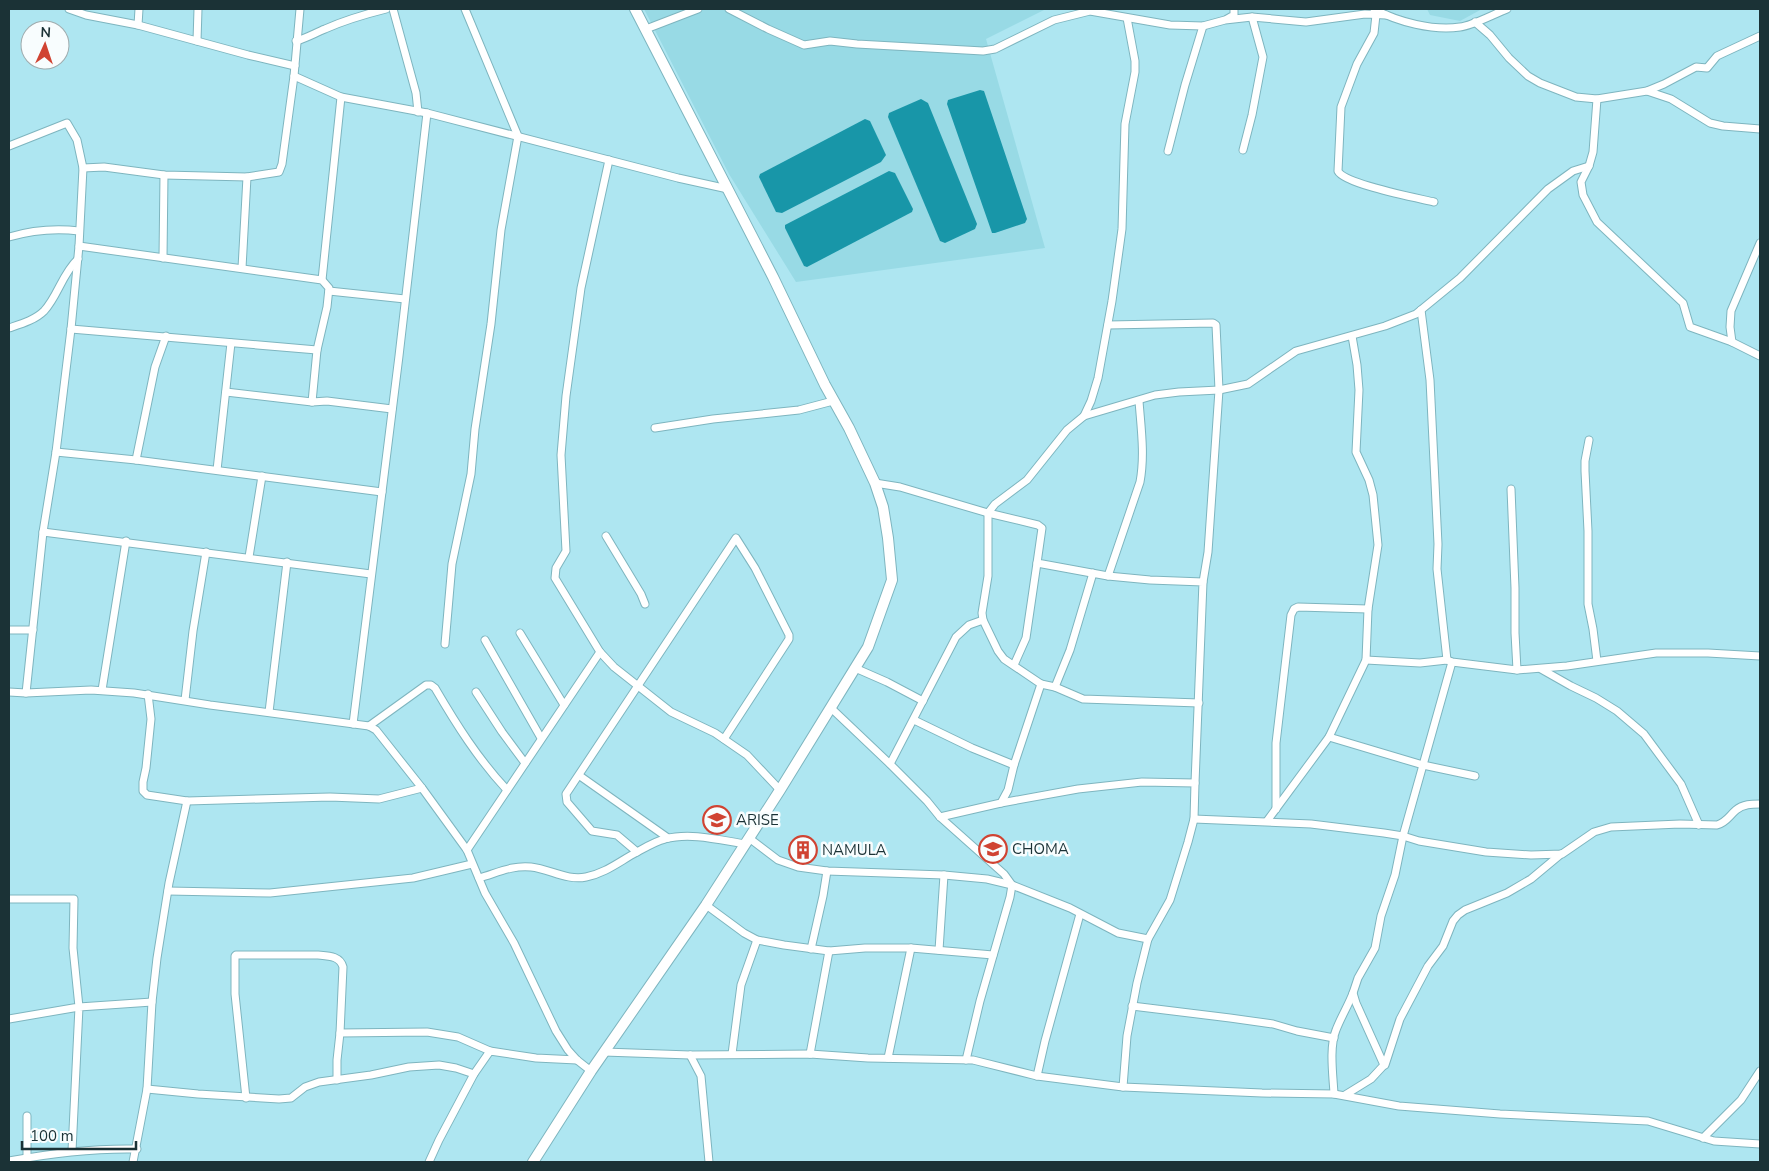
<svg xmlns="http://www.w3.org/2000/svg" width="1769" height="1171" viewBox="0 0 1769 1171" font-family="'Nunito Sans',sans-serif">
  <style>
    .built { fill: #98dae5 }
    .water { fill: #1896a8 }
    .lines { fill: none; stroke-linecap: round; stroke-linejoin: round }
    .street-casing { stroke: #7eb5bf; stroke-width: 9 }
    .secondary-casing { stroke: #7eb5bf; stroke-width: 12 }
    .street { stroke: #fff; stroke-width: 7 }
    .secondary { stroke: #fff; stroke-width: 10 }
    .labels { text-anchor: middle; stroke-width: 5; stroke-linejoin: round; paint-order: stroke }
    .poi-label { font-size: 15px; fill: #1b3236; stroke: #f8fdfe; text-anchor: start }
  </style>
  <rect width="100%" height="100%" fill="#aee6f1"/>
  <!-- built -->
  <g class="built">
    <path d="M 644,9 L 1046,9 L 986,39 L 1045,248 L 796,282 L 729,174 Z"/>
    <path d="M 1427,9 L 1482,9 L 1460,21 L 1430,15 Z"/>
  </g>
  <!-- water -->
  <g class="water">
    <path d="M 980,90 L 984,91 L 1027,219 L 1025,223 L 995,233 L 992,233 L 991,230 L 947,104 L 948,100 Z"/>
    <path d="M 921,99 L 928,103 L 977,224 L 975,229 L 945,243 L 940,241 L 888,117 L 889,113 Z"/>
    <path d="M 865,119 L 870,121 L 886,155 L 881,162 L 782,213 L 776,212 L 759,177 L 760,174 Z"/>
    <path d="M 889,171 L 895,173 L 913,209 L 912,212 L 807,267 L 804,266 L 785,228 L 785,225 Z"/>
  </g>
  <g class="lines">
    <defs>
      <g id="street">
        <path d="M 69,9 L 86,15 L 138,25 L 248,55 L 295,66"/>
        <path d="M 393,9 L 416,93 L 418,112"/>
        <path d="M 729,9 L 768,29 L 804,45 L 830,41 L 857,44 L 983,51 L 995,49 L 1054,20 L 1090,11 L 1170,25 L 1203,26 L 1225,20 L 1252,17 L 1306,22 L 1365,14 L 1386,15"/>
        <path d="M 1374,9 C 1398,22 1433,31 1460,27 C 1472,26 1494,14 1507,9"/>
        <path d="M 1376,15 L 1374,33 L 1357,64 L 1341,107 L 1338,171 C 1344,184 1417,198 1434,202"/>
        <path d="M 1227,19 L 1234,15 L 1234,9"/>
        <path d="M 1475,22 L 1490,35 L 1509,58 L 1528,76 L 1540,83 L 1576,97 L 1597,99 L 1647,91 L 1664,84 L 1696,67 L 1707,68 L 1717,56 L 1760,36"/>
        <path d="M 138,25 L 139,9"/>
        <path d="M 646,29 L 698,9"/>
        <path d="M 197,41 L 198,9"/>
        <path d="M 296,41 C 307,38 315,33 325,29 C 345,20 366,14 386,9"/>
        <path d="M 294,76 L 341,97 L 427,113 L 678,178 L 728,189"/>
        <path d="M 1647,91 L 1671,99 L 1710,123 L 1723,126 L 1760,129"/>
        <path d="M 1597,99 L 1593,152 L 1589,166 L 1581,182 L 1583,195 L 1597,222 L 1683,303 L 1690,327 L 1732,342 L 1760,356"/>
        <path d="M 9,146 L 67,123 L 77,140 L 83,168 L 79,246 L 71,329 L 56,452 L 43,532 L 26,693"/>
        <path d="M 1243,150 L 1252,115 L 1263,57 L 1252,17"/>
        <path d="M 1168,151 L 1185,85 L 1203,26"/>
        <path d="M 609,160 L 581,288 L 566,396 L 561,455 L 566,551 L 556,568 L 555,578 L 600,652 L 614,667 L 671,712 L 715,733 L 747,755 L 780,790"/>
        <path d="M 83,168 L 104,167 L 164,175 L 247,177 L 279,172 L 282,164 L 294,76 L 300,9"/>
        <path d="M 9,237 C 33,230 54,228 79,231"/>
        <path d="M 79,246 L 322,280 L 329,288 L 327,307 L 317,350 L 312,402 L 327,401 L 392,409"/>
        <path d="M 163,258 L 164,175"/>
        <path d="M 242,268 L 247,177"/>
        <path d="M 322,280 L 341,97"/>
        <path d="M 329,291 L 405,299"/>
        <path d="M 1421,310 L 1430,380 L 1438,544 L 1437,569 L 1447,660"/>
        <path d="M 1108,325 L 1213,323 L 1216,325 L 1219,390 L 1208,552 L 1203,582"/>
        <path d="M 9,328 C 21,324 35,320 44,311 C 58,296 62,274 78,259"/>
        <path d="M 71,329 L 317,350"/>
        <path d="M 1732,342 L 1730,327 L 1731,311 L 1760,243"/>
        <path d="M 226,392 L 312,402"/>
        <path d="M 1084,416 L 1091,401 L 1098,378 L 1112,301 L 1122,229 L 1125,124 L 1135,72 L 1135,61 L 1127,18"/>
        <path d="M 655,428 L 713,419 L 799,410 L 833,401"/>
        <path d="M 1589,440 L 1585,461 L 1585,471 L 1588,531 L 1588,604 L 1593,629 L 1597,661"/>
        <path d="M 56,452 L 136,460 L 382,492"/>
        <path d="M 136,460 L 155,367 L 166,336"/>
        <path d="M 217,470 L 231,343"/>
        <path d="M 875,483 L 900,487 L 988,513 L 1038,525 L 1042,528 L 1037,563 L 1108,576 L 1150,580 L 1203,582 L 1195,783"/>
        <path d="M 1511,489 L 1515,588 L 1515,633 L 1517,670"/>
        <path d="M 43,532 L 371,574"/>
        <path d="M 606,536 L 641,594 L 645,604"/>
        <path d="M 249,557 L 262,476"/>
        <path d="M 1108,576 L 1140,482 C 1145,455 1141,428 1139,401"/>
        <path d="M 9,630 L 33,630"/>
        <path d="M 520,633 L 564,705"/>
        <path d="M 485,640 L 541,738"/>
        <path d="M 445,644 L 452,564 L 471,474 L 475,429 L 491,324 L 501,230 L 518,136 L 465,9"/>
        <path d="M 1366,660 L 1420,663 L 1447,660 L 1452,662 L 1517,670 L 1567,666 L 1656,653 L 1708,653 L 1760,656"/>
        <path d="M 1014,665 L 1026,638 L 1037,563"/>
        <path d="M 855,668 L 887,682 L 923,701"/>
        <path d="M 1541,669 L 1571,686 L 1596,698 L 1617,711 L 1644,734 L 1681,784 L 1699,825"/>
        <path d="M 1041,684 L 1055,687 L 1083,699 L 1199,703"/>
        <path d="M 1055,687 L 1070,650 L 1093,573"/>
        <path d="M 102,690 L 126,541"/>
        <path d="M 9,692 L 26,693 L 91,690 L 134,693 L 210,705 L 369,726 L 376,730 L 422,788 L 467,850 L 485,893 L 514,943 L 556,1031 L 568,1050 L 577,1060 L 591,1071"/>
        <path d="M 476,692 L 502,732 L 525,763"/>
        <path d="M 148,694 L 151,719 L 146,768 L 143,782 L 143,791 L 147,795 L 187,801 L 330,797 L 379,799 L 422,788"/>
        <path d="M 185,700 L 193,631 L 206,552"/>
        <path d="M 831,708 L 890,764 L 927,801 L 940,817 L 1004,874 L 1012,885 L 1010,897 L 980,1001 L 966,1060"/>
        <path d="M 269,712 L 287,562"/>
        <path d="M 914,720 L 972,748 L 1014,765"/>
        <path d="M 353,724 L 399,356 L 427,113"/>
        <path d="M 369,726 L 426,685 L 431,685 L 435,688 C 456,724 478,759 507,790"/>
        <path d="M 1329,737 L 1423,765 L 1475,776"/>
        <path d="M 890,764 L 956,637 L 969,625 L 983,620"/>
        <path d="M 580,776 L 668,838"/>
        <path d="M 1001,803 L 1078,789 L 1142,782 L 1195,783 L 1194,819 L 1188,842 L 1170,900 L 1148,939 L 1137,983 L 1127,1036 L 1123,1087"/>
        <path d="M 1276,809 L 1276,743 L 1291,615 L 1294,609 L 1298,607 L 1368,609"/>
        <path d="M 940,817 L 1001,803 L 1008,790 L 1014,765 L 1041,684 L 1004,659 L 998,651 L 983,620 L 982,613 L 988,576 L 988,513 L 995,504 L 1027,480 L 1067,430 L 1084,416 L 1155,395 L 1179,392 L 1219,390 L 1248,384 L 1296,351 L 1385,326 L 1416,314 L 1460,278 L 1548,189 L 1573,171 L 1589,166"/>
        <path d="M 1194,819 L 1311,824 L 1384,833 L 1403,836 L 1419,841 L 1486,852 L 1531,855 L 1562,854 L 1594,832 L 1611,827 L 1680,824 L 1717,825 C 1727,822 1729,816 1736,810 C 1743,804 1752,804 1760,804"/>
        <path d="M 1267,821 L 1329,737 L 1366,660 L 1368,609 L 1378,545 L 1373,495 L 1369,480 L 1356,452 L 1359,390 L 1357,365 L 1352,336"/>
        <path d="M 749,838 L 778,860 L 798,867 L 827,871 L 944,875 L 987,879 L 1012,885 L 1070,908 L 1118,933 L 1148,939"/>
        <path d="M 467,850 L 600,652"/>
        <path d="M 637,852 L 617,835 L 592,831 L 567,802 L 566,794 L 736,538 L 755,568 L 789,635 L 789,639 L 724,739"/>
        <path d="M 479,878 C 497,873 512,865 531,867 C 550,869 567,881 586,877 C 606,873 620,861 637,852 C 646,847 656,841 665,839 C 690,832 720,840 745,844"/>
        <path d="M 168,891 L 270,893 L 413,878 L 472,864"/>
        <path d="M 9,899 L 74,899 L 73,948 L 79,1007 L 9,1019"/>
        <path d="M 706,905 L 744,933 L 757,940 L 784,945 L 829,951 L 865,948 L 911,948 L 993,955"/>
        <path d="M 811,949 L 823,896 L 827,871"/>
        <path d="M 939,950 L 944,875"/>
        <path d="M 1132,1006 L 1230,1018 L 1273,1024 L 1297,1031 L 1334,1038"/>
        <path d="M 604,1052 L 690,1055 L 810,1054 L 868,1058 L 973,1060 L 1037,1076 L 1123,1087 L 1262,1093 L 1334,1094 L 1399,1106 L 1500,1114 L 1648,1121 L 1714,1141 L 1760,1144"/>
        <path d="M 732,1054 L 741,985 L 757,940"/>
        <path d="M 810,1054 L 829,951"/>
        <path d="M 690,1055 L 701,1076 L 709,1162"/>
        <path d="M 888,1058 L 911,948"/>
        <path d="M 1385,1065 L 1400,1019 L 1428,966 L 1443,946 L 1453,921 L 1458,915 L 1465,910 L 1507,893 L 1531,879 L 1561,854"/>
        <path d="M 1037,1076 L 1045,1041 L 1080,914"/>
        <path d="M 337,1080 L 337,1060 L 340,1033 L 427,1032 L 458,1037 L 490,1051"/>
        <path d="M 147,1089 L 198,1094 L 279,1099 L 291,1098 L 305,1087 L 319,1082 L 371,1075 L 409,1067 L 439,1065 L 456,1068 L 474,1074"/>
        <path d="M 1334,1094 C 1333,1075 1329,1047 1336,1030 C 1341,1017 1348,1006 1353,993"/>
        <path d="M 1345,1095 L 1371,1079 L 1384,1065 L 1356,1003 L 1353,993 L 1358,978 L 1375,948 L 1381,916 L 1395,875 L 1403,836 L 1452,662"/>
        <path d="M 246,1098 L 235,994 L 235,956 L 236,955 L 318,955 C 329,956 340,956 343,967 L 340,1033"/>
        <path d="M 27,1116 L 27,1157"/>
        <path d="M 1703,1138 L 1741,1100 L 1760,1071"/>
        <path d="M 72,1151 L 79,1007 L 152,1002"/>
        <path d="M 9,1161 C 52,1153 93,1148 137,1149"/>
        <path d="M 133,1162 L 147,1089 L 152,1002 L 157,958 L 169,883 L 187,801"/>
        <path d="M 429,1162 L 439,1140 L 474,1074 L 490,1051 L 536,1058 L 577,1060"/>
      </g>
      <path id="secondary" d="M 533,1162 L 591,1071 L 706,905 L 780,790 L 868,647 L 892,580 L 888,538 L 883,507 L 875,483 L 849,428 L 825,385 L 773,277 L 635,9"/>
    </defs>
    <!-- street casing -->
    <use href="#street" class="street-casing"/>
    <!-- secondary casing -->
    <use href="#secondary" class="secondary-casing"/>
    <!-- street -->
    <use href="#street" class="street"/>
    <!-- secondary -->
    <use href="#secondary" class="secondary"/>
  </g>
  <!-- icons -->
  <defs>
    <symbol id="school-ring" viewBox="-11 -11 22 22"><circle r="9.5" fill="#f8fdfe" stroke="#d04332" stroke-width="1.5"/><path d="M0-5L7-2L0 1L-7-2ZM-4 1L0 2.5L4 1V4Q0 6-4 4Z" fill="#d04332"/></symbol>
    <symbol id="building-ring" viewBox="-11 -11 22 22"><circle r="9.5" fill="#f8fdfe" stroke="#d04332" stroke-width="1.5"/><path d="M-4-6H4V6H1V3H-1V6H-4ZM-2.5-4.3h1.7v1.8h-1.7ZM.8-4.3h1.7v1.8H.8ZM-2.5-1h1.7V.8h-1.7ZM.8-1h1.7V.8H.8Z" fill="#d04332"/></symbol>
  </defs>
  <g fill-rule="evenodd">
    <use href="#school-ring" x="701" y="804" width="32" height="32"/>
    <use href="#school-ring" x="977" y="833" width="32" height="32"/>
    <use href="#building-ring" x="787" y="834" width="32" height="32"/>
  </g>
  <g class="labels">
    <!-- poi labels -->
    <g class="poi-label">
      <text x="736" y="825">ARISE</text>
      <text x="1012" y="854">CHOMA</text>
      <text x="822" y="855">NAMULA</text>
    </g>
  </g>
  <!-- border -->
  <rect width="1769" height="1171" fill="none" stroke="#1b3236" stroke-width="20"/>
  <!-- north arrow -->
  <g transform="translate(45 45) rotate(3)"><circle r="24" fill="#f8fdfe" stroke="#a0acae"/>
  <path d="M0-4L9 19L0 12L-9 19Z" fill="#d04332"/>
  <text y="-8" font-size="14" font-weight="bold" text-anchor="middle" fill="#1b3236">N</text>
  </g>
  <!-- scale -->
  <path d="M22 1141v8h114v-8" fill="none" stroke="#1b3236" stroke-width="2.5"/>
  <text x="30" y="1141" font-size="15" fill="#1b3236" stroke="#f8fdfe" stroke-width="4" paint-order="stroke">100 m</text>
</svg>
